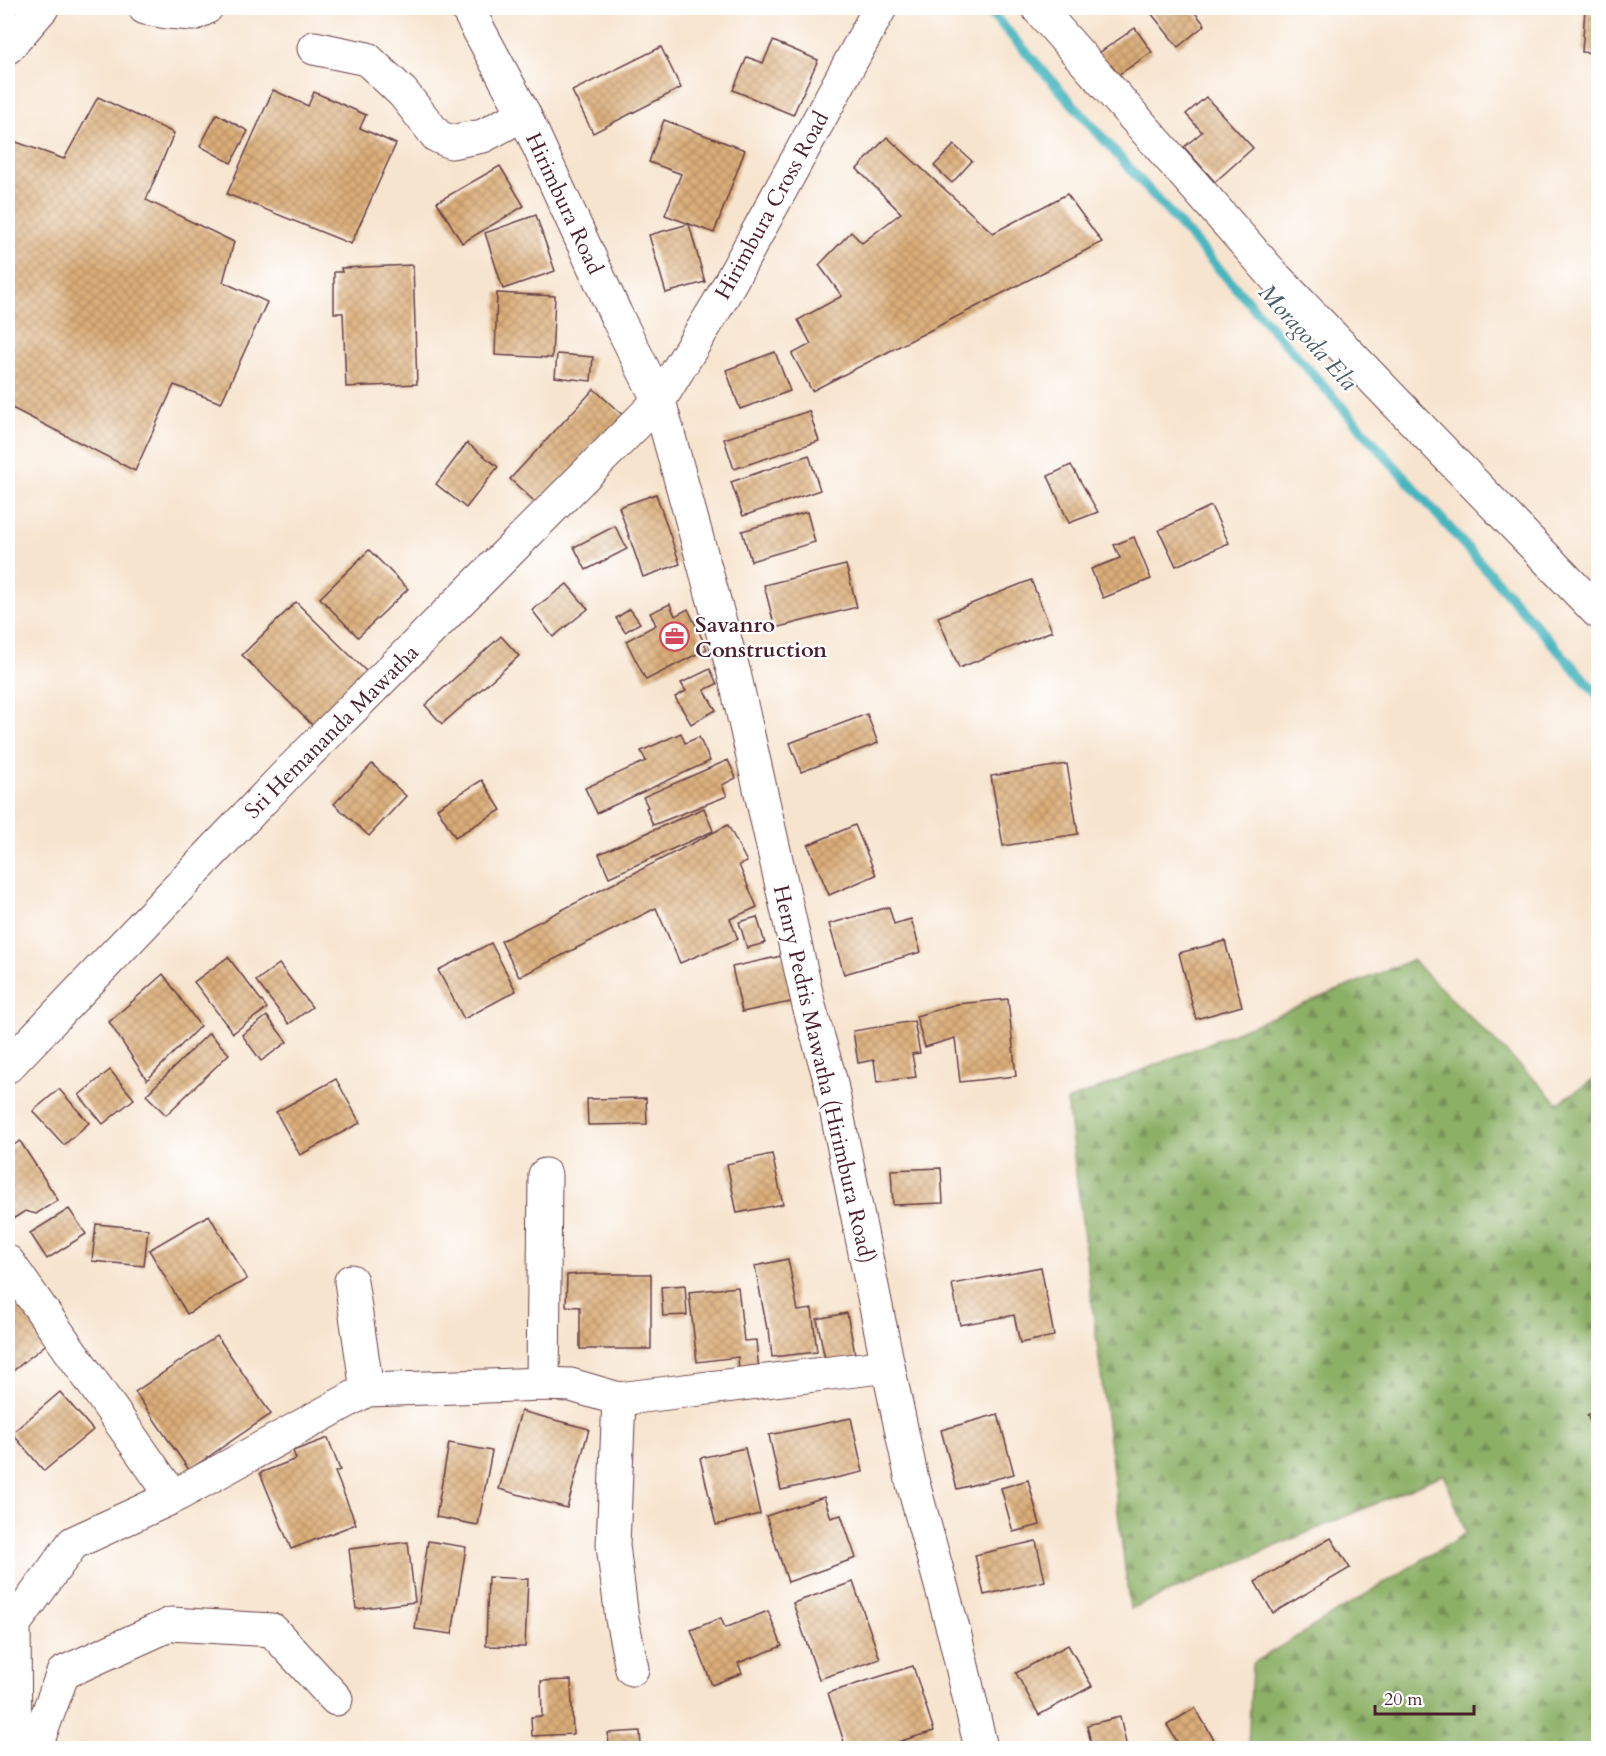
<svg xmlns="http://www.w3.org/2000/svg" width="1606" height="1756" viewBox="0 0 1606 1756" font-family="Cardo,serif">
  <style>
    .forest { fill: url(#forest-firs); stroke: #6b6848; stroke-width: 1.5 }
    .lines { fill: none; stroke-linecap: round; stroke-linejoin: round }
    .stream { stroke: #46b5bf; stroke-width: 10 }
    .building { fill: url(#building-cross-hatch) }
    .minor-casing { stroke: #643d44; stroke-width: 35 }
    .major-casing { stroke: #643d44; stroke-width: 35 }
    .minor { stroke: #fff; stroke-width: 33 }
    .major { stroke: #fff; stroke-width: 33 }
    .labels { text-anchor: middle; stroke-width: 4.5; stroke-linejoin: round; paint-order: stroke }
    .street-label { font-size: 22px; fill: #4a1f2b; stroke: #fff }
    .poi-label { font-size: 22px; font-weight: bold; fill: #4a1f2b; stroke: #fff; text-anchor: start }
    .water-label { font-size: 24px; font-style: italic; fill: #485b66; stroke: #fff }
  </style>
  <defs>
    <pattern id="forest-firs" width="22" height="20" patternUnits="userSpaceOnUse" patternTransform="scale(1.5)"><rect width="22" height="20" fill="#8cb066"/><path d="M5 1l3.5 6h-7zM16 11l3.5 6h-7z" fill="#748f54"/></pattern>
    <pattern id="building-cross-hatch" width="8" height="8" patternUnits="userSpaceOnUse" patternTransform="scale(1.5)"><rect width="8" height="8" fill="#dbae79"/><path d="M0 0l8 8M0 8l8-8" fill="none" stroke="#b48d63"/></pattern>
  </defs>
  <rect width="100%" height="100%" fill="#fff"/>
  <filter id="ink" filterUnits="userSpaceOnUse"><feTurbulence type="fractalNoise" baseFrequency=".0167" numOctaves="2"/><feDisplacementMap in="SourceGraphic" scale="12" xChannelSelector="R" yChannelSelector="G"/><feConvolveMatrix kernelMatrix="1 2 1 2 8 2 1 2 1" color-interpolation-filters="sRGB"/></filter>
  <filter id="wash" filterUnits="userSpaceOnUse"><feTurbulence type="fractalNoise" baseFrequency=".008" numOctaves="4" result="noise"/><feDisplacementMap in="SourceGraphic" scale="24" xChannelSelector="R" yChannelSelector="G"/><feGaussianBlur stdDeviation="1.35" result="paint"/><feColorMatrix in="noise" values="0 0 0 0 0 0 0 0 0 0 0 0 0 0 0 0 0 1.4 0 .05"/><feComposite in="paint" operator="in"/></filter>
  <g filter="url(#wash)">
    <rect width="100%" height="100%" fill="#f7e4cf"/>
    <!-- forest -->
    <path class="forest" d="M 1412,960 L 1558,1103 L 1598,1077 L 1598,1748 L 1248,1748 L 1252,1664 L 1466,1533 L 1444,1474 L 1130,1609 L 1067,1101 Z"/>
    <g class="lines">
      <!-- stream -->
      <path class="stream" d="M 987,8 L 1598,695"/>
    </g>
    <g id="blocks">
      <!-- building -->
      <g class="building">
        <path d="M 1147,8 L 1191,8 L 1205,25 L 1178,47 Z"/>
        <path d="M 1585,8 L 1598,8 L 1598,53 L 1582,52 Z"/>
        <path d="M 1135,28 L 1152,52 L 1115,77 L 1099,53 Z"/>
        <path d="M 773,41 L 818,60 L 793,115 L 733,90 L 747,57 L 763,63 Z"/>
        <path d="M 661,47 L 681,88 L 593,133 L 572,91 Z"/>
        <path d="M 273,90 L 308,106 L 314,92 L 366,115 L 360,128 L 396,144 L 351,244 L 227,194 Z"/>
        <path d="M 98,97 L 174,133 L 146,200 L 234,242 L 223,282 L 267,302 L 221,403 L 174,385 L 135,471 L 8,406 L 8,139 L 64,159 Z"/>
        <path d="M 1206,97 L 1253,148 L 1215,182 L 1184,147 L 1202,132 L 1186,114 Z"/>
        <path d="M 217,114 L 248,131 L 231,163 L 200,146 Z"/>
        <path d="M 664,120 L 745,150 L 714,233 L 665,215 L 681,174 L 649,162 Z"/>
        <path d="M 887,137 L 993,233 L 1067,194 L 1102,242 L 812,391 L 792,354 L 811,344 L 798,320 L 842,296 L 819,265 L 851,232 L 862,243 L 901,213 L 857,169 Z"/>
        <path d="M 954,145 L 972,161 L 952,183 L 934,166 Z"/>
        <path d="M 500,166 L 524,206 L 462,243 L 437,202 Z"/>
        <path d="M 536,215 L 555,271 L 503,289 L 485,233 Z"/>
        <path d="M 689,224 L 705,282 L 666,293 L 649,235 Z"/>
        <path d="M 413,265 L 417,384 L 346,387 L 343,313 L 334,313 L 334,272 L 342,272 L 341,268 Z"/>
        <path d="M 497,293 L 555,296 L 552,358 L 495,355 Z"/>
        <path d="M 775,352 L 790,391 L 740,409 L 726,370 Z"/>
        <path d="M 557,354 L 593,357 L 591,381 L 555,377 Z"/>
        <path d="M 594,389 L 629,421 L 545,511 L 510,479 Z"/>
        <path d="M 809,411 L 819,441 L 734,469 L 724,439 Z"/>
        <path d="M 467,443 L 498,467 L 466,508 L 436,484 Z"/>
        <path d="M 809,455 L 820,490 L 743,516 L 731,482 Z"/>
        <path d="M 1071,465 L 1098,512 L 1069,523 L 1048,476 Z"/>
        <path d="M 656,494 L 680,564 L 643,577 L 619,507 Z"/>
        <path d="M 1211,506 L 1229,543 L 1176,566 L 1159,530 Z"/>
        <path d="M 807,512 L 815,542 L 751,561 L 742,531 Z"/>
        <path d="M 615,526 L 627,549 L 586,570 L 574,547 Z"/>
        <path d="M 1134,537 L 1151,579 L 1103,598 L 1091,569 L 1120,558 L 1114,545 Z"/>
        <path d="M 369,550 L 408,589 L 358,637 L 320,598 Z"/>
        <path d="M 846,565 L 857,607 L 775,628 L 764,585 Z"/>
        <path d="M 1031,580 L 1052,631 L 959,668 L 938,617 Z"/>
        <path d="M 567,584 L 588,609 L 553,637 L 532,610 Z"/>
        <path d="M 296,602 L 368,673 L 314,727 L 242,655 Z"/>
        <path d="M 670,604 L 675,616 L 688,609 L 707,649 L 646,680 L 626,641 L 656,625 L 650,613 Z"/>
        <path d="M 630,609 L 640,623 L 625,632 L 616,618 Z"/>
        <path d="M 501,636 L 519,656 L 442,724 L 425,705 Z"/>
        <path d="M 710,669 L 717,684 L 704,690 L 716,710 L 691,724 L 675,697 L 686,691 L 681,683 Z"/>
        <path d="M 867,714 L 878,743 L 801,772 L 790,743 Z"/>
        <path d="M 681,733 L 685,743 L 699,737 L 710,761 L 597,813 L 585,788 L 646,761 L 641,751 Z"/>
        <path d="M 728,760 L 736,778 L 722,785 L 727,796 L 653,825 L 646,808 L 648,807 L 643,797 Z"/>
        <path d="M 372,764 L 406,796 L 369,836 L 334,804 Z"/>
        <path d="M 1067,764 L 1078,834 L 1003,846 L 991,776 Z"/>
        <path d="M 482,780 L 501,810 L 455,837 L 437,808 Z"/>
        <path d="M 704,808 L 713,831 L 609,877 L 599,854 Z"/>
        <path d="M 728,825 L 747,862 L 739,865 L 757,907 L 730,919 L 738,939 L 680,963 L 656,908 L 519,977 L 501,941 Z"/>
        <path d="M 855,825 L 876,875 L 829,895 L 808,845 Z"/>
        <path d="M 889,907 L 894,924 L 911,919 L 921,952 L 844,974 L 829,924 Z"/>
        <path d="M 757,917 L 765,943 L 747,948 L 739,922 Z"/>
        <path d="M 1225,941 L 1242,1006 L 1196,1019 L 1179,953 Z"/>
        <path d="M 491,943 L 516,991 L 464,1019 L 438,970 Z"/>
        <path d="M 786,955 L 796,1001 L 742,1012 L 732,967 Z"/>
        <path d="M 228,957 L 267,1008 L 233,1033 L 194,982 Z"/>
        <path d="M 279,964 L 312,1007 L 289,1024 L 256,981 Z"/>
        <path d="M 163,974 L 200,1026 L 147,1080 L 109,1022 Z"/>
        <path d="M 1008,999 L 1016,1076 L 960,1082 L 955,1038 L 925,1047 L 916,1016 L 957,1004 Z"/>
        <path d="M 267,1016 L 287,1042 L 261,1061 L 242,1035 Z"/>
        <path d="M 914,1021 L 920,1053 L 912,1054 L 916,1077 L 877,1082 L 874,1060 L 858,1063 L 853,1031 Z"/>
        <path d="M 209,1033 L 229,1054 L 166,1115 L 146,1095 Z"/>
        <path d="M 110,1070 L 134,1099 L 103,1124 L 79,1095 Z"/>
        <path d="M 336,1079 L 360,1123 L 300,1155 L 276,1112 Z"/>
        <path d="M 59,1089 L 89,1123 L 64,1145 L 33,1111 Z"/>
        <path d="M 646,1098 L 647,1124 L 588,1125 L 587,1099 Z"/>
        <path d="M 20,1141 L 58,1200 L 36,1214 L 25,1211 L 8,1222 L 8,1149 Z"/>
        <path d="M 772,1154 L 783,1204 L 737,1213 L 727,1164 Z"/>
        <path d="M 941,1168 L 943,1203 L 893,1205 L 891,1170 Z"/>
        <path d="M 69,1209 L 86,1234 L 47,1259 L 30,1233 Z"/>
        <path d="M 209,1215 L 247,1279 L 187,1314 L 149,1250 Z"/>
        <path d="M 96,1224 L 148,1229 L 144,1266 L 92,1261 Z"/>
        <path d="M 788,1259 L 798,1311 L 812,1309 L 817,1352 L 772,1357 L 769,1329 L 767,1329 L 755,1266 Z"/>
        <path d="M 1041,1267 L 1054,1336 L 1020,1343 L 1014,1315 L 960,1325 L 952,1284 Z"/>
        <path d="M 580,1274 L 651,1274 L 651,1349 L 580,1349 L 580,1307 L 566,1306 L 567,1275 Z"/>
        <path d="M 8,1281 L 54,1338 L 8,1375 Z"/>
        <path d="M 685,1285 L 687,1315 L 663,1316 L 661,1287 Z"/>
        <path d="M 738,1287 L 744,1341 L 756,1340 L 759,1371 L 739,1373 L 738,1357 L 697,1362 L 689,1292 Z"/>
        <path d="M 847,1313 L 857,1364 L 827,1370 L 817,1319 Z"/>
        <path d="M 217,1336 L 271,1414 L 189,1470 L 135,1392 Z"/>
        <path d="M 60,1392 L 93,1430 L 44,1471 L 12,1433 Z"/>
        <path d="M 1598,1409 L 1598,1439 L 1587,1415 Z"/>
        <path d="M 521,1411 L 589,1429 L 567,1508 L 499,1489 Z"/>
        <path d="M 998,1414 L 1014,1474 L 957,1489 L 941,1430 Z"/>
        <path d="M 851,1418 L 863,1472 L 781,1490 L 769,1435 Z"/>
        <path d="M 328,1438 L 340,1470 L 335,1472 L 356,1524 L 291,1549 L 260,1473 L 296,1459 L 293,1451 Z"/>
        <path d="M 449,1443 L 492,1451 L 478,1525 L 436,1517 Z"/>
        <path d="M 745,1448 L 760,1514 L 716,1525 L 700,1458 Z"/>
        <path d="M 1028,1480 L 1040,1525 L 1013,1532 L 1001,1488 Z"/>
        <path d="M 824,1497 L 831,1518 L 841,1515 L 856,1558 L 788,1582 L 766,1516 Z"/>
        <path d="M 1331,1538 L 1350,1568 L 1273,1613 L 1255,1582 Z"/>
        <path d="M 428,1541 L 466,1547 L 452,1634 L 415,1629 Z"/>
        <path d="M 1036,1541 L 1045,1581 L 984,1595 L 975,1555 Z"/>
        <path d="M 408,1542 L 415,1602 L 356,1609 L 349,1549 Z"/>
        <path d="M 488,1577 L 528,1579 L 525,1647 L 486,1646 Z"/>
        <path d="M 853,1582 L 880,1659 L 819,1679 L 793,1603 Z"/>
        <path d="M 768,1611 L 782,1646 L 738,1663 L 742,1673 L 712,1685 L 691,1630 L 721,1618 L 725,1628 Z"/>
        <path d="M 1068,1645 L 1092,1686 L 1039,1715 L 1016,1673 Z"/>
        <path d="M 913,1666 L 934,1731 L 878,1748 L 846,1748 L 828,1693 Z"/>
        <path d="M 571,1680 L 573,1734 L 532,1736 L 531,1717 L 542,1716 L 541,1681 Z"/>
        <path d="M 1195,1708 L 1219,1748 L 1181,1748 L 1167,1725 Z"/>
        <path d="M 1120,1717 L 1127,1748 L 1092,1748 L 1087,1725 Z"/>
        <path d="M 640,1731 L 641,1748 L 609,1748 L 608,1733 Z"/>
      </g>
    </g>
  </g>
  <g filter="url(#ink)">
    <use href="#blocks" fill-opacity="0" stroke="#643d44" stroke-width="1.5"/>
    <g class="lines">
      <defs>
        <g id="minor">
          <path d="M 145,8 L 167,12 L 193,14 L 206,8"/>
          <path d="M 1038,8 L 1276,278 L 1598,612"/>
          <path d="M 8,47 L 42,8"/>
          <path d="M 314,48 L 367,59 L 403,93 L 437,136 L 451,142 L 483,136 L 524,114"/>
          <path d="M 8,1262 L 173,1497"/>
          <path d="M 351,1281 L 367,1390"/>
          <path d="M 543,1384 L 545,1175"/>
          <path d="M 619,1399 L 613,1545 L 622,1619 L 632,1669"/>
          <path d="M 15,1748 L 14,1624 L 73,1543 L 173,1497 L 367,1390 L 543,1384 L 571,1385 L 619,1399 L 888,1366"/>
          <path d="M 35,1748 L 63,1673 L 171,1624 L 272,1630 L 336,1699"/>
        </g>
        <g id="major">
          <path d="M 467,8 L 524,114 L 616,315 L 659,401 L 734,673 L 809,1006 L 830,1079 L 888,1366 L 912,1480 L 955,1636 L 981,1748"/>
          <path d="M 8,1066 L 288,773 L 659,401 L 720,301 L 880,8"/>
        </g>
      </defs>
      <!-- minor casing -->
      <use href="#minor" class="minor-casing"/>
      <!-- major casing -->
      <use href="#major" class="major-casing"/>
      <!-- minor -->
      <use href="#minor" class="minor"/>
      <!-- major -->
      <use href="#major" class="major"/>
    </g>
  </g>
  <!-- icons -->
  <defs>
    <symbol id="office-ring" viewBox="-11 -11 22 22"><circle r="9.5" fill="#fff" stroke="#d1495b" stroke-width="1.5"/><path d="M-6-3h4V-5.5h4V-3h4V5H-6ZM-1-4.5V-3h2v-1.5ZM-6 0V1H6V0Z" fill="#d1495b"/></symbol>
  </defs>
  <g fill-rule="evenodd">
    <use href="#office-ring" x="658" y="620" width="33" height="33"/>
  </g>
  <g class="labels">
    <!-- street labels -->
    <g class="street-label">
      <text transform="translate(565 203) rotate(65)" y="8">Hirimbura Road</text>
      <text transform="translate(771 205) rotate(-61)" y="8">Hirimbura Cross Road</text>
      <text transform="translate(331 731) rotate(-45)" y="8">Sri Hemananda Mawatha</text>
      <text transform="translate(825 1074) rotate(77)" y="8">Henry Pedris Mawatha (Hirimbura Road)</text>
    </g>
    <!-- poi labels -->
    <g class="poi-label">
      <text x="695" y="632">Savanro<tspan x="695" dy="25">Construction</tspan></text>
    </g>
    <!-- water labels -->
    <g class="water-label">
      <text transform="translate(1308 337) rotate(48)" y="8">Moragoda Ela</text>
    </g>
  </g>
  <!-- margin -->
  <rect width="1606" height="1756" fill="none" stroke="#fff" stroke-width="30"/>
  <!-- scale -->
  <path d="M1375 1705v9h99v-9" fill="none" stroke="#4a1f2b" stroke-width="3"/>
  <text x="1384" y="1705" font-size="18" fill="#4a1f2b" stroke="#ffffff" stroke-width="4.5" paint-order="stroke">20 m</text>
</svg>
